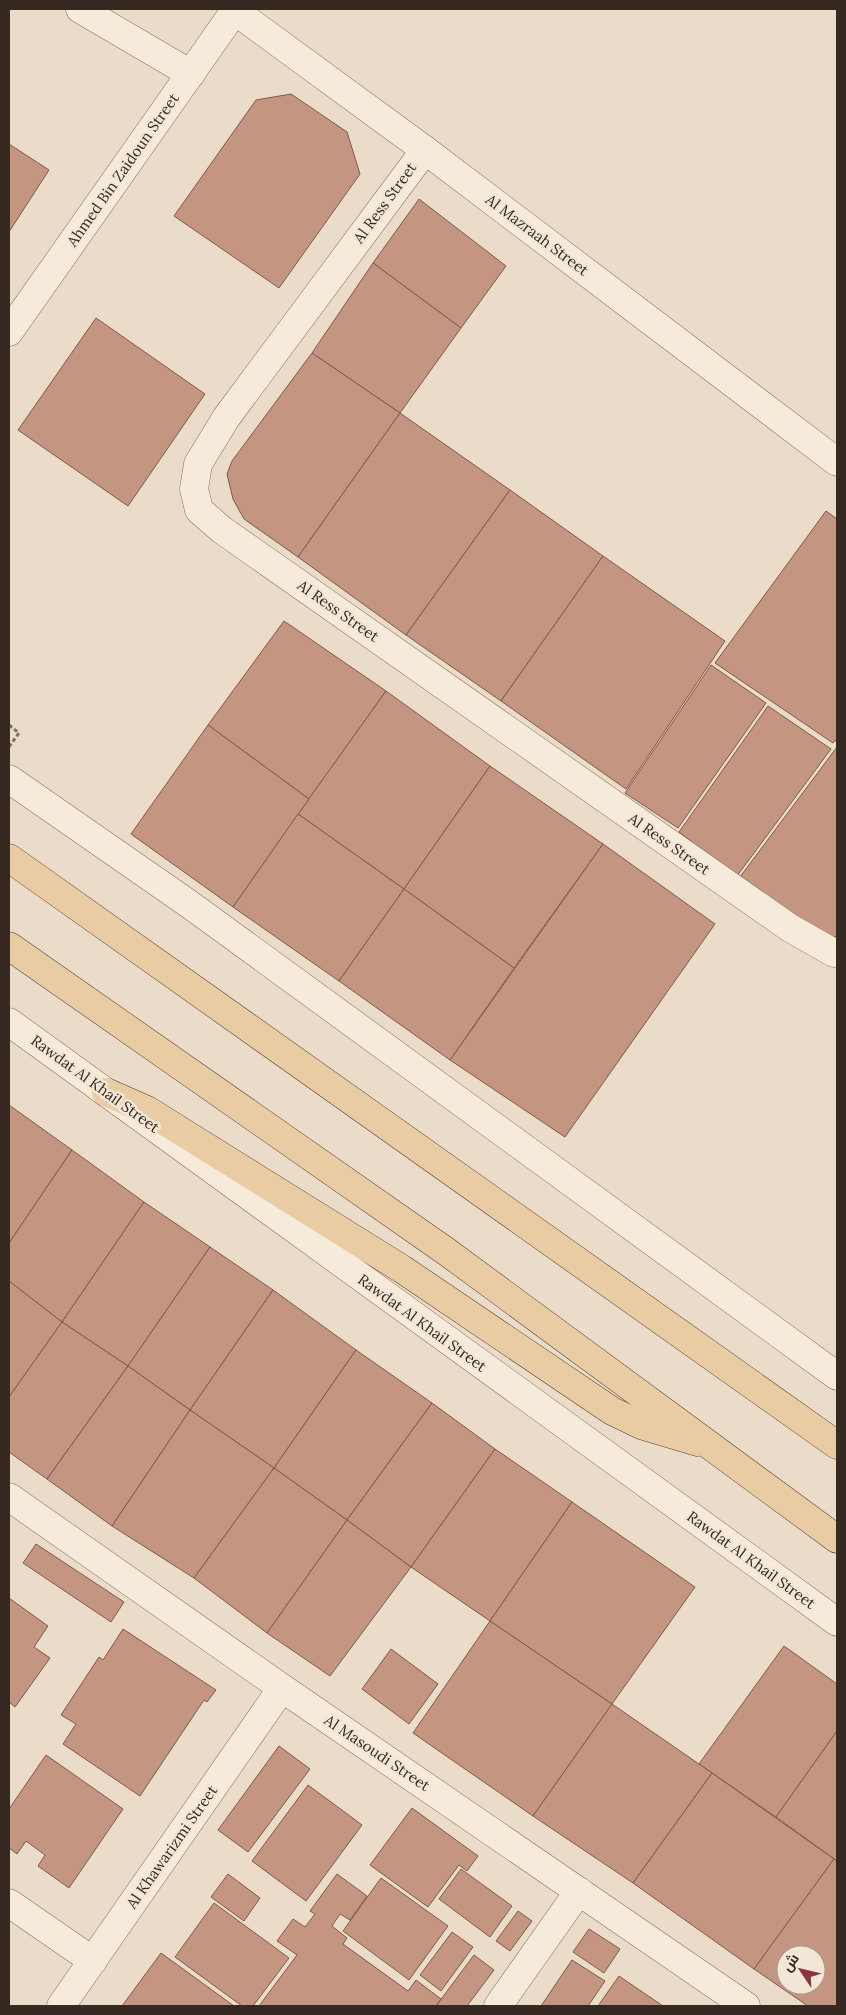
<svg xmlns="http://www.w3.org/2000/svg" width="846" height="2015" viewBox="0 0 846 2015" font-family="Lora,Cairo,serif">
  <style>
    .building { fill: #c49682; stroke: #815847; fill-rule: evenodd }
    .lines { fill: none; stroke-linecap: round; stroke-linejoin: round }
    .minor-casing { stroke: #846e5f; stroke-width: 29 }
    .major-casing { stroke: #533e32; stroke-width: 29 }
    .path { stroke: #846e5f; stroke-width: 3; stroke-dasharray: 4 2.5; stroke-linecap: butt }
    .minor { stroke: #f6eada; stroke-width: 28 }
    .major { stroke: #e9cca4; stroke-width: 28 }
    .labels { text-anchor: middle; stroke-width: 5; stroke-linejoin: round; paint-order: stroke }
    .street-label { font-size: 15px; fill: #362921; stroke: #f2e7d7 }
  </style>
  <rect width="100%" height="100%" fill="#eadcc8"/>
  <!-- building -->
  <g class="building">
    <path d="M 291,94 L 347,132 L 360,174 L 279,288 L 174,216 L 256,100 Z"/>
    <path d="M 9,144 L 49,170 L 9,232 Z"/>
    <path d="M 419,199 L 506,266 L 461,328 L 373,263 Z"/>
    <path d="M 373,263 L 461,328 L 400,413 L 312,353 Z"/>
    <path d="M 96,318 L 205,394 L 128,506 L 18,430 Z"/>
    <path d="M 312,353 L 400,413 L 298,557 L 244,519 L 233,499 L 227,474 L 232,461 Z"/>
    <path d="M 400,413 L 510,490 L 406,635 L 298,557 Z"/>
    <path d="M 510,490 L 603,556 L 501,701 L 406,635 Z"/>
    <path d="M 826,511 L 837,519 L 837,739 L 833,743 L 715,663 Z"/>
    <path d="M 603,556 L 725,641 L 626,789 L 501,701 Z"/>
    <path d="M 284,621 L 386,691 L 309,799 L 208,725 Z"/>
    <path d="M 711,665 L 766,703 L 678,828 L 625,793 Z"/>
    <path d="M 386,691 L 490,766 L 404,889 L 298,814 Z"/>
    <path d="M 768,706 L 831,749 L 737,876 L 679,832 Z"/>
    <path d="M 208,725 L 309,799 L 233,907 L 131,834 Z"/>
    <path d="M 837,747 L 837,936 L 822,941 L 740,877 Z"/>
    <path d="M 490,766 L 603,844 L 514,968 L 404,889 Z"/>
    <path d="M 298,814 L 404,889 L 339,981 L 233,907 Z"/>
    <path d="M 603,844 L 715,924 L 565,1137 L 450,1060 Z"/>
    <path d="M 404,889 L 514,968 L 450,1060 L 339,981 Z"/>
    <path d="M 9,1105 L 72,1150 L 9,1243 Z"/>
    <path d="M 72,1150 L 144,1202 L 62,1322 L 9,1281 L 9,1243 Z"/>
    <path d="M 144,1202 L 210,1247 L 128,1366 L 62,1322 Z"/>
    <path d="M 210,1247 L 273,1290 L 190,1410 L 128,1366 Z"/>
    <path d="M 9,1281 L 62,1322 L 9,1397 Z"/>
    <path d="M 273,1290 L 356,1350 L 274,1468 L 190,1410 Z"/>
    <path d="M 62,1322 L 128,1366 L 47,1479 L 9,1452 L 9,1397 Z"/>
    <path d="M 356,1350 L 432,1403 L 347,1520 L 274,1468 Z"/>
    <path d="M 128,1366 L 190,1410 L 112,1526 L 47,1479 Z"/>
    <path d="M 432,1403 L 495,1449 L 411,1567 L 347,1520 Z"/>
    <path d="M 190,1410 L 274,1468 L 194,1578 L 112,1526 Z"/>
    <path d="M 495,1449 L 572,1502 L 490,1621 L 411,1567 Z"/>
    <path d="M 274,1468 L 347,1520 L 267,1633 L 194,1578 Z"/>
    <path d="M 572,1502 L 695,1587 L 612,1704 L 490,1621 Z"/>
    <path d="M 347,1520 L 411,1567 L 330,1676 L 267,1633 Z"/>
    <path d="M 36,1544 L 124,1602 L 111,1622 L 23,1563 Z"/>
    <path d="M 9,1598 L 48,1626 L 34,1647 L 50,1658 L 15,1707 L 9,1702 Z"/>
    <path d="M 490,1621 L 612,1704 L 533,1816 L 413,1733 Z"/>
    <path d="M 123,1629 L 216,1690 L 207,1702 L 204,1700 L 140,1796 L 63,1744 L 76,1724 L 61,1715 L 99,1657 L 103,1660 Z"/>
    <path d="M 784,1646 L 837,1684 L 837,1731 L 776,1817 L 699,1764 Z"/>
    <path d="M 391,1649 L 438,1684 L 409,1724 L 362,1689 Z"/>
    <path d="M 612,1704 L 712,1773 L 633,1883 L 533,1816 Z"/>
    <path d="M 837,1731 L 837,1861 L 776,1817 Z"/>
    <path d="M 279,1746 L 310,1769 L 248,1852 L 218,1830 Z"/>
    <path d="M 46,1755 L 123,1809 L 69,1888 L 38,1866 L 45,1855 L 26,1841 L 17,1854 L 9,1848 L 9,1809 Z"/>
    <path d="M 712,1773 L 834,1859 L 754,1969 L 633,1883 Z"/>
    <path d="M 308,1785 L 362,1825 L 306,1901 L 252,1861 Z"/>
    <path d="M 412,1808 L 478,1856 L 467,1871 L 459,1865 L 428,1907 L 370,1865 Z"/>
    <path d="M 834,1859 L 837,1861 L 837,2006 L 808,2006 L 754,1969 ZM 786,1955 L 816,1955 L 816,1985 L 786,1985 Z"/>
    <path d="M 461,1869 L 512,1906 L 490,1937 L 439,1899 Z"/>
    <path d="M 228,1874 L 260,1898 L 244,1921 L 211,1897 Z"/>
    <path d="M 337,1874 L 367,1896 L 350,1920 L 340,1914 L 332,1926 L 347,1938 L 343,1944 L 408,1991 L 416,1980 L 441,1999 L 436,2006 L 259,2006 L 297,1955 L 277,1941 L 293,1919 L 305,1927 L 315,1914 L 310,1911 Z"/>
    <path d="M 381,1878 L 448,1926 L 409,1980 L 343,1931 Z"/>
    <path d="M 214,1903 L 289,1958 L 253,2006 L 242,2006 L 175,1957 Z"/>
    <path d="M 518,1911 L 532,1921 L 510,1951 L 496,1941 Z"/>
    <path d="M 589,1929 L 620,1949 L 604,1973 L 573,1952 Z"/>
    <path d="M 452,1932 L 473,1947 L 441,1991 L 420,1975 Z"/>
    <path d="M 161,1953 L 234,2006 L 122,2006 Z"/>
    <path d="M 474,1955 L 494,1970 L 467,2006 L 436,2006 Z"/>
    <path d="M 572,1960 L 605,1981 L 588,2006 L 541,2006 Z"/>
    <path d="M 619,1976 L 663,2006 L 598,2006 Z"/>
  </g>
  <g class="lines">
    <defs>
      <g id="minor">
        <path d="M 80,9 L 191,74"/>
        <path d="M 235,11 L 425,150 L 837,462"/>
        <path d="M 425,150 L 226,418 L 198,464 L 194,489 L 199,510 L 222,530 L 790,928 L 834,953 L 837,953"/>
        <path d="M 9,332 L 236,9"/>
        <path d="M 9,779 L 189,904 L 837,1376"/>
        <path d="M 9,1022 L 837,1622"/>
        <path d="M 9,1497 L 282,1688 L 746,2006"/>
        <path d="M 9,1903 L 93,1961"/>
        <path d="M 61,2006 L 282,1688"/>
        <path d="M 498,2006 L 579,1891"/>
      </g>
      <g id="major">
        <path d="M 9,858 L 837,1445"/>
        <path d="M 9,946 L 447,1252 L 837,1539"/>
        <path d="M 106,1092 L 147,1110 L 402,1269 L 612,1411 L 641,1425 L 698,1442"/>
      </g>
    </defs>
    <!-- minor casing -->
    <use href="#minor" class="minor-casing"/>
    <!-- major casing -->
    <use href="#major" class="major-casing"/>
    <!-- path -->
    <path class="path" d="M 9,725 L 19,733 L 9,747"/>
    <!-- minor -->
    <use href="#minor" class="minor"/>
    <!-- major -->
    <use href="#major" class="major"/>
  </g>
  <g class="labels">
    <!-- street labels -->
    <g class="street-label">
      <text transform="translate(123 170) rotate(-55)" y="5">Ahmed Bin Zaidoun Street</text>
      <text transform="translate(385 203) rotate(-54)" y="5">Al Ress Street</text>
      <text transform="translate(537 235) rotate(37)" y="5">Al Mazraah Street</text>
      <text transform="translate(338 611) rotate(35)" y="5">Al Ress Street</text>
      <text transform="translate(669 844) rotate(35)" y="5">Al Ress Street</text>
      <text transform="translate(95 1084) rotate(36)" y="5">Rawdat Al Khail Street</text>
      <text transform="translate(422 1323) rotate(36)" y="5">Rawdat Al Khail Street</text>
      <text transform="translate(751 1560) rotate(36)" y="5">Rawdat Al Khail Street</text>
      <text transform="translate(377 1753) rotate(34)" y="5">Al Masoudi Street</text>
      <text transform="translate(172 1847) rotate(-55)" y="5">Al Khawarizmi Street</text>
    </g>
  </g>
  <!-- border -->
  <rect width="846" height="2015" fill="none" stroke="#362921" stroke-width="20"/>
  <!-- north arrow -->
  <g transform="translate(801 1970) rotate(305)"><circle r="24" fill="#f2e7d7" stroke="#a79b8e"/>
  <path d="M0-4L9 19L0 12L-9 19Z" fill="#8d353f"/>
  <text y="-8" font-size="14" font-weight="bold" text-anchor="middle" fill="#362921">ش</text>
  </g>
</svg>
